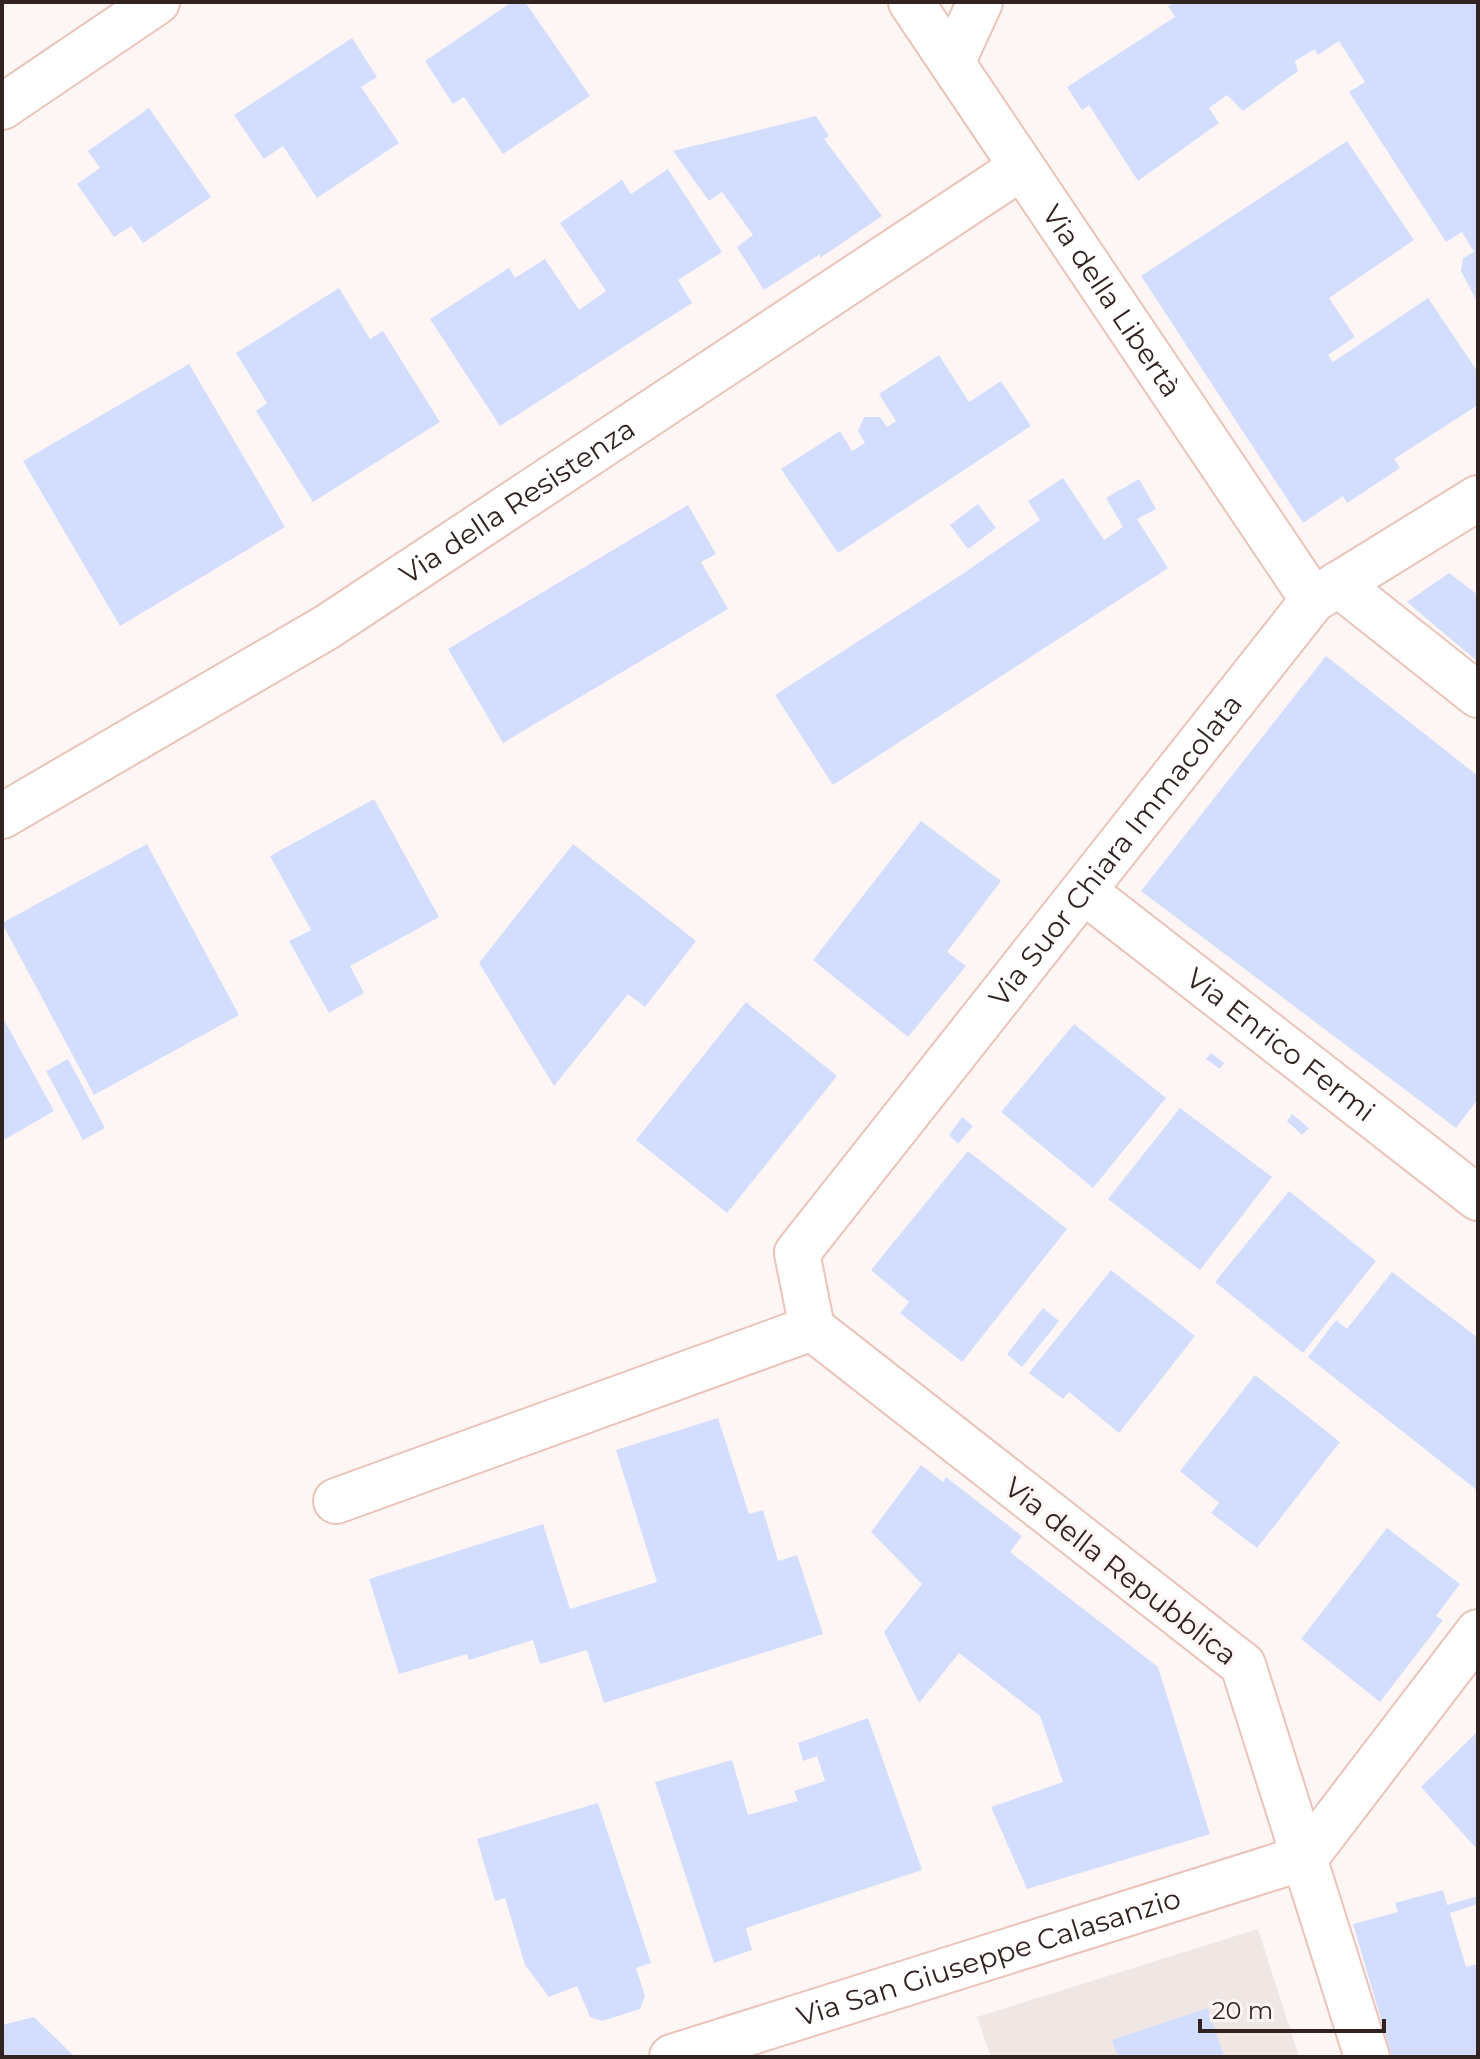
<svg xmlns="http://www.w3.org/2000/svg" width="1480" height="2059" viewBox="0 0 1480 2059" font-family="Montserrat,sans-serif">
  <style>
    .built { fill: #f0e6e3 }
    .building { fill: #d3deff }
    .lines { fill: none; stroke-linecap: round; stroke-linejoin: round }
    .minor-casing { stroke: #eac3b9; stroke-width: 48 }
    .minor { stroke: #fff; stroke-width: 44 }
    .labels { text-anchor: middle; stroke-width: 7; stroke-linejoin: round; paint-order: stroke }
    .street-label { font-size: 28px; fill: #322320; stroke: #fef6f4 }
  </style>
  <rect width="100%" height="100%" fill="#fef6f4"/>
  <!-- built -->
  <path class="built" d="M 1258,1929 L 1299,2057 L 991,2057 L 977,2017 Z"/>
  <!-- building -->
  <g class="building">
    <path d="M 512,2 L 525,2 L 590,96 L 503,154 L 464,97 L 453,104 L 425,61 Z"/>
    <path d="M 1175,2 L 1478,2 L 1478,304 L 1461,271 L 1463,258 L 1474,252 L 1462,232 L 1446,242 L 1349,92 L 1365,82 L 1339,41 L 1318,55 L 1315,49 L 1295,61 L 1298,71 L 1243,111 L 1227,95 L 1209,108 L 1219,123 L 1138,181 L 1089,105 L 1082,110 L 1067,87 L 1175,17 L 1168,6 Z"/>
    <path d="M 352,38 L 377,77 L 361,87 L 399,143 L 317,198 L 283,146 L 264,159 L 234,115 Z"/>
    <path d="M 149,108 L 211,197 L 143,243 L 131,226 L 114,237 L 77,184 L 100,168 L 88,151 Z"/>
    <path d="M 816,116 L 829,136 L 824,139 L 882,216 L 820,258 L 820,254 L 764,290 L 737,247 L 753,235 L 722,192 L 709,201 L 673,151 Z"/>
    <path d="M 1347,141 L 1414,240 L 1329,298 L 1355,337 L 1328,355 L 1333,362 L 1428,298 L 1478,372 L 1478,405 L 1394,459 L 1400,468 L 1347,503 L 1343,496 L 1303,523 L 1141,276 Z"/>
    <path d="M 668,169 L 722,252 L 678,280 L 692,303 L 500,426 L 430,319 L 509,268 L 515,278 L 545,259 L 579,310 L 606,291 L 560,223 L 622,180 L 631,194 Z"/>
    <path d="M 339,288 L 370,339 L 383,331 L 440,422 L 313,502 L 256,411 L 267,403 L 236,353 Z"/>
    <path d="M 939,355 L 969,402 L 1001,381 L 1031,426 L 838,553 L 781,469 L 840,431 L 852,451 L 865,443 L 858,431 L 864,417 L 880,417 L 887,427 L 896,421 L 879,394 Z"/>
    <path d="M 189,364 L 285,527 L 120,626 L 23,461 Z"/>
    <path d="M 1063,478 L 1104,540 L 1123,527 L 1106,498 L 1139,479 L 1156,509 L 1137,519 L 1168,568 L 833,785 L 775,695 L 964,573 L 1040,520 L 1028,501 Z"/>
    <path d="M 978,504 L 996,528 L 968,549 L 950,525 Z"/>
    <path d="M 688,505 L 716,554 L 701,562 L 728,609 L 503,743 L 448,649 Z"/>
    <path d="M 1449,573 L 1478,595 L 1478,662 L 1407,602 Z"/>
    <path d="M 1326,656 L 1478,776 L 1478,1099 L 1456,1128 L 1141,891 Z"/>
    <path d="M 374,799 L 439,917 L 350,966 L 364,993 L 329,1013 L 289,941 L 311,930 L 270,856 Z"/>
    <path d="M 921,821 L 1001,881 L 947,952 L 966,966 L 908,1037 L 813,960 Z"/>
    <path d="M 147,844 L 239,1015 L 94,1095 L 2,923 Z"/>
    <path d="M 573,844 L 696,941 L 645,1007 L 628,994 L 554,1086 L 479,963 Z"/>
    <path d="M 746,1002 L 837,1076 L 727,1213 L 636,1140 Z"/>
    <path d="M 2,1016 L 54,1111 L 2,1141 Z"/>
    <path d="M 1074,1024 L 1166,1098 L 1093,1188 L 1001,1112 Z"/>
    <path d="M 1211,1053 L 1224,1063 L 1220,1069 L 1206,1059 Z"/>
    <path d="M 68,1059 L 105,1128 L 83,1140 L 46,1071 Z"/>
    <path d="M 1180,1108 L 1272,1177 L 1200,1270 L 1108,1199 Z"/>
    <path d="M 1292,1114 L 1309,1128 L 1302,1135 L 1287,1121 Z"/>
    <path d="M 962,1117 L 973,1126 L 958,1144 L 949,1135 Z"/>
    <path d="M 968,1151 L 1067,1229 L 962,1362 L 900,1313 L 909,1302 L 871,1270 Z"/>
    <path d="M 1289,1191 L 1376,1261 L 1303,1353 L 1215,1282 Z"/>
    <path d="M 1111,1270 L 1195,1336 L 1119,1433 L 1069,1392 L 1063,1399 L 1029,1373 Z"/>
    <path d="M 1392,1272 L 1478,1338 L 1478,1491 L 1308,1357 L 1336,1320 L 1347,1329 Z"/>
    <path d="M 1043,1308 L 1059,1321 L 1022,1367 L 1007,1354 Z"/>
    <path d="M 1255,1375 L 1340,1442 L 1257,1548 L 1211,1513 L 1219,1503 L 1180,1471 Z"/>
    <path d="M 718,1418 L 749,1514 L 763,1510 L 778,1561 L 797,1555 L 823,1634 L 604,1703 L 587,1650 L 540,1664 L 533,1640 L 469,1660 L 467,1654 L 399,1674 L 369,1579 L 543,1524 L 570,1609 L 657,1582 L 616,1450 Z"/>
    <path d="M 921,1465 L 943,1482 L 946,1477 L 1022,1536 L 1010,1552 L 1158,1667 L 1210,1834 L 1027,1889 L 991,1807 L 1063,1782 L 1040,1716 L 959,1653 L 919,1703 L 884,1632 L 922,1584 L 871,1532 Z"/>
    <path d="M 1387,1528 L 1460,1584 L 1436,1616 L 1443,1620 L 1380,1702 L 1301,1639 Z"/>
    <path d="M 868,1718 L 922,1870 L 746,1928 L 752,1950 L 714,1963 L 655,1782 L 732,1760 L 748,1815 L 798,1801 L 794,1791 L 825,1781 L 817,1756 L 803,1761 L 798,1743 Z"/>
    <path d="M 1478,1731 L 1478,1844 L 1475,1847 L 1421,1787 Z"/>
    <path d="M 598,1803 L 651,1963 L 636,1968 L 645,1996 L 640,2009 L 602,2021 L 590,2017 L 577,1986 L 549,1997 L 525,1965 L 505,1898 L 495,1901 L 477,1839 Z"/>
    <path d="M 1443,1890 L 1447,1905 L 1478,1896 L 1478,1904 L 1450,1913 L 1466,1967 L 1477,1964 L 1478,1968 L 1478,2057 L 1392,2057 L 1353,1924 L 1398,1912 L 1395,1903 Z"/>
    <path d="M 1208,2008 L 1224,2057 L 1118,2057 L 1112,2040 Z"/>
    <path d="M 34,2017 L 75,2057 L 2,2057 L 2,2025 Z"/>
  </g>
  <g class="lines">
    <defs>
      <g id="minor">
        <path id="s1" d="M 911,2 L 1313,600"/>
        <path d="M 952,63 L 980,2"/>
        <path d="M 2,107 L 157,2"/>
        <path d="M 1338,584 L 1478,695"/>
        <path id="s2" d="M 2,816 L 327,627 L 1022,167"/>
        <path id="s3" d="M 1085,892 L 1478,1198"/>
        <path d="M 336,1501 L 812,1328"/>
        <path d="M 1306,1857 L 1478,1632"/>
        <path id="s4" d="M 672,2057 L 1306,1857"/>
        <path id="s5" d="M 1367,2057 L 1243,1665 L 812,1328 L 797,1253 L 1313,600 L 1478,498"/>
      </g>
    </defs>
    <!-- minor casing -->
    <use href="#minor" class="minor-casing"/>
    <!-- minor -->
    <use href="#minor" class="minor"/>
  </g>
  <g class="labels">
    <!-- street labels -->
    <g class="street-label">
      <text dy="10" stroke="none"><textPath href="#s1" startOffset="360">Via della Libertà</textPath></text>
      <text dy="10" stroke="none"><textPath href="#s2" startOffset="604">Via della Resistenza</textPath></text>
      <text dy="10" stroke="none"><textPath href="#s5" startOffset="1548">Via Suor Chiara Immacolata</textPath></text>
      <text dy="10" stroke="none"><textPath href="#s3" startOffset="248">Via Enrico Fermi</textPath></text>
      <text transform="translate(1121 1571) rotate(38)" y="10">Via della Repubblica</text>
      <text dy="10" stroke="none"><textPath href="#s4" startOffset="332">Via San Giuseppe Calasanzio</textPath></text>
    </g>
  </g>
  <!-- border -->
  <rect width="1480" height="2059" fill="none" stroke="#322320" stroke-width="8"/>
  <!-- scale -->
  <path d="M1200 2019v12h184v-12" fill="none" stroke="#322320" stroke-width="4"/>
  <text x="1212" y="2019" font-size="24" fill="#322320" stroke="#fef6f4" stroke-width="6" paint-order="stroke">20 m</text>
</svg>
